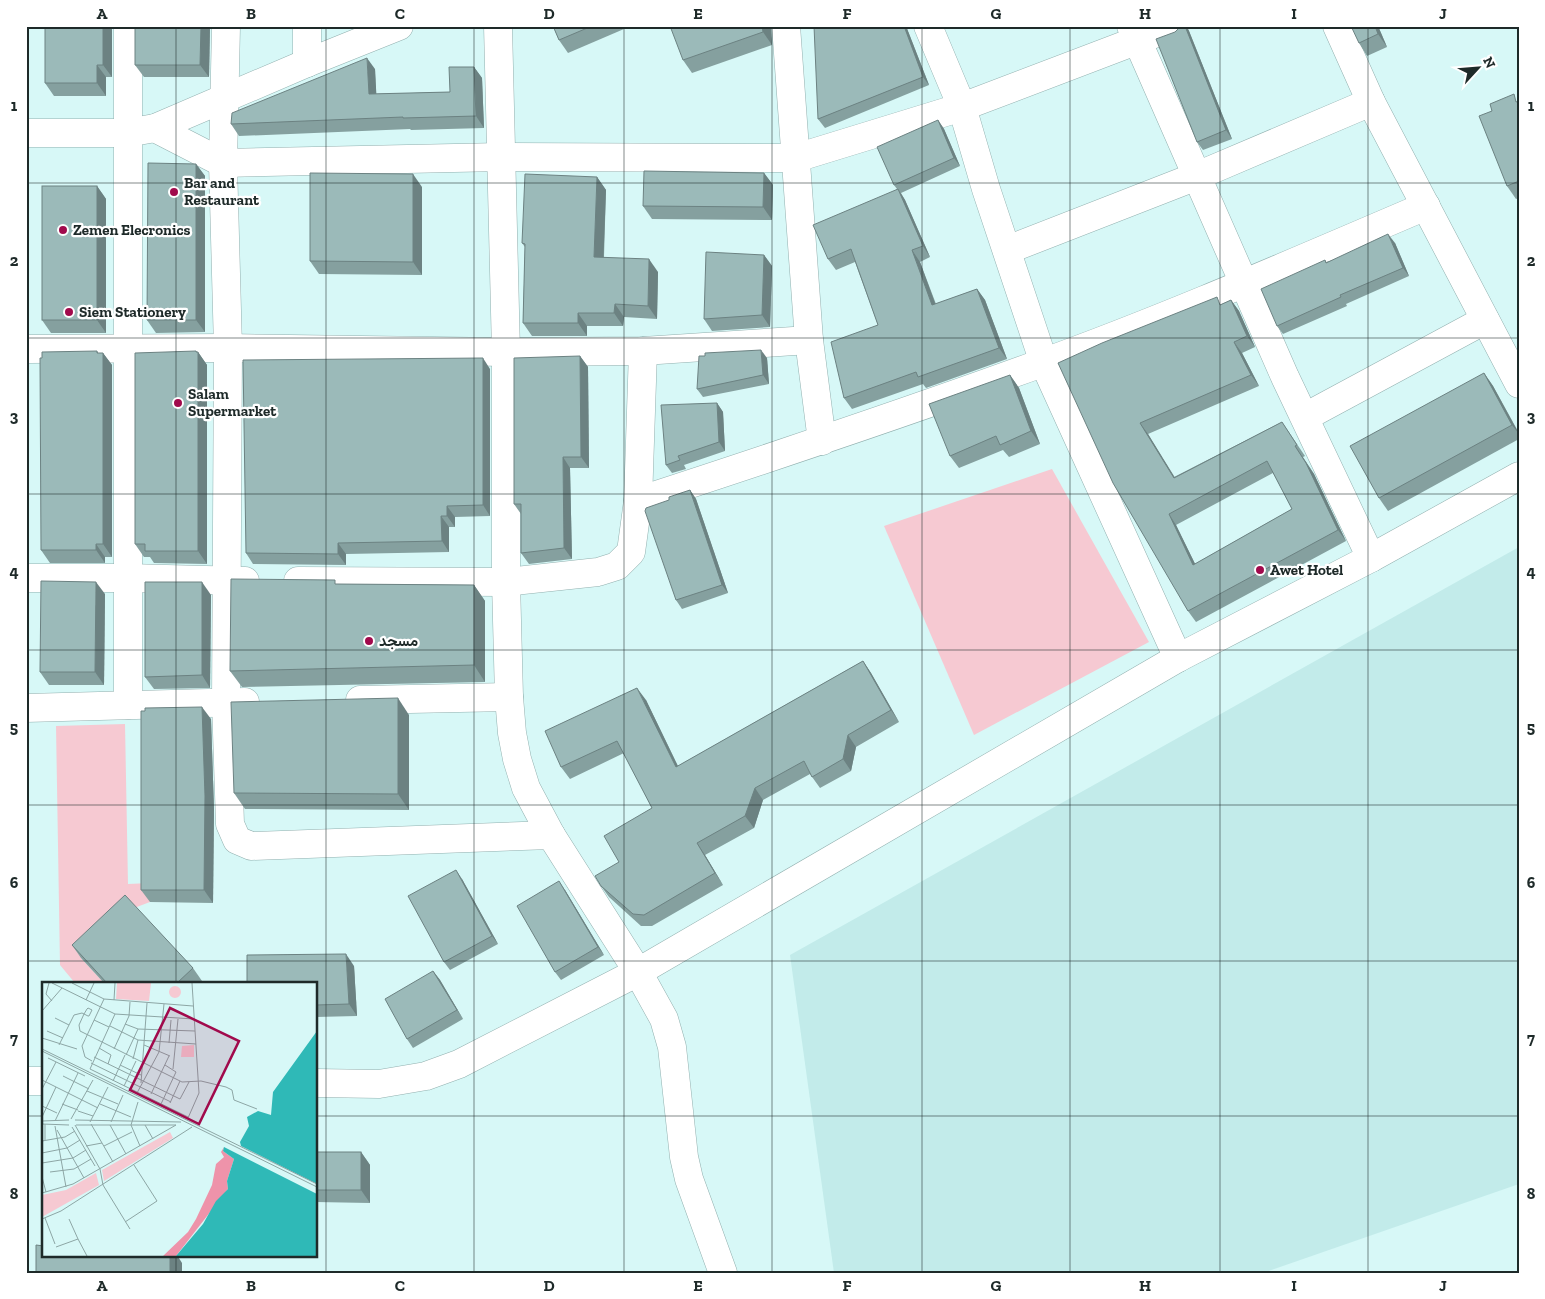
<svg xmlns="http://www.w3.org/2000/svg" width="1545" height="1299" viewBox="0 0 1545 1299" font-family="'Zilla Slab',Vazirmatn,serif">
  <style>
    .built { fill: #c2ebea }
    .green { fill: #f6c9d2 }
    .lines { fill: none; stroke-linecap: round; stroke-linejoin: round }
    .minor-casing { stroke: #92b0af; stroke-width: 29 }
    .minor { stroke: #fff; stroke-width: 28 }
    .wall { fill: #85a09f; fill-rule: evenodd }
    .shaded-wall { fill: #6c8282 }
    .building { fill: #9bbab9; stroke: #6c8282; fill-rule: evenodd }
    .grid { fill: none; stroke: #1e2a29; stroke-width: 1; stroke-opacity: 0.55 }
    .poi-dot { fill: #a10a4c; stroke: #fff; stroke-width: 2 }
    .labels { text-anchor: middle; stroke-width: 4.5; stroke-linejoin: round; paint-order: stroke }
    .poi-label { font-size: 15px; font-weight: bold; fill: #1e2a29; stroke: #fff; text-anchor: start }
    .inset-road { fill: none; stroke: #8da6a5; stroke-width: 1 }
    .view { fill: #a10a4c; fill-opacity: 0.15; stroke: #a10a4c; stroke-width: 2.5 }
    .inset-edge { fill: none; stroke: #1e2a29; stroke-width: 2.5 }
    .neatline { fill: none; stroke: #1e2a29; stroke-width: 2 }
    .grid-label { font-size: 16px; text-anchor: middle; font-weight: bold; fill: #1e2a29 }
  </style>
  <rect width="100%" height="100%" fill="#d7f8f7"/>
  <!-- built -->
  <path class="built" d="M 1519,547 L 1519,1184 L 1263,1273 L 834,1273 L 790,955 Z"/>
  <!-- green -->
  <g class="green">
    <path d="M 1052,469 L 1149,642 L 974,735 L 884,526 Z"/>
    <path d="M 125,724 L 128,884 L 150,883 L 150,902 L 134,908 L 81,958 L 104,983 L 75,983 L 60,965 L 56,726 Z"/>
  </g>
  <g class="lines">
    <defs>
      <g id="minor">
        <path d="M 128,26 L 128,705"/>
        <path d="M 226,26 L 223,163 L 228,348 L 226,702 L 230,824 L 237,840 L 251,846 L 551,835"/>
        <path d="M 307,26 L 307,63"/>
        <path d="M 498,26 L 506,352 L 506,582 L 509,697 L 512,733 L 517,759 L 526,788 L 551,835 L 638,972 L 664,1019 L 672,1047 L 684,1157 L 689,1179 L 723,1273"/>
        <path d="M 786,26 L 809,340 L 822,441"/>
        <path d="M 928,26 L 962,107 L 986,189 L 1044,363 L 1178,658"/>
        <path d="M 1131,26 L 1285,377 L 1371,558"/>
        <path d="M 1337,26 L 1371,102 L 1519,384"/>
        <path d="M 155,128 L 223,163 L 501,157 L 796,158 L 962,107 L 1175,26"/>
        <path d="M 26,133 L 127,133 L 155,128 L 307,63 L 399,26"/>
        <path d="M 1007,250 L 1197,176 L 1371,102"/>
        <path d="M 26,349 L 228,348 L 506,352 L 643,351 L 809,340"/>
        <path d="M 1305,417 L 1485,320"/>
        <path d="M 638,501 C 773,457 908,412 1042,363 C 1172,316 1299,260 1426,206"/>
        <path d="M 26,578 L 127,578 L 245,581"/>
        <path d="M 298,581 L 506,582 L 598,572 L 617,566 L 631,552 L 638,501 L 643,351"/>
        <path d="M 360,700 L 509,697"/>
        <path d="M 26,708 L 245,702"/>
        <path d="M 26,1081 L 44,1081"/>
        <path d="M 316,1083 L 379,1084 L 426,1076 L 459,1064 L 638,972 L 1178,658 L 1371,558 L 1519,476"/>
      </g>
    </defs>
    <!-- minor casing -->
    <use href="#minor" class="minor-casing"/>
    <!-- minor -->
    <use href="#minor" class="minor"/>
  </g>
  <!-- wall -->
  <g class="wall">
    <path d="M 45,26 L 112,26 L 112,77 L 106,77 L 106,96 L 54,96 L 45,83 Z"/>
    <path d="M 135,26 L 210,26 L 209,77 L 144,77 L 135,65 Z"/>
    <path d="M 553,26 L 631,26 L 568,53 L 559,40 Z"/>
    <path d="M 906,26 L 929,85 L 825,128 L 818,119 Z"/>
    <path d="M 1181,26 L 1186,26 L 1189,31 L 1232,139 L 1203,150 L 1197,142 L 1175,32 Z"/>
    <path d="M 1378,26 L 1387,47 L 1367,56 L 1359,43 Z"/>
    <path d="M 770,27 L 772,45 L 692,73 L 683,60 Z"/>
    <path d="M 474,67 L 482,78 L 484,128 L 411,130 L 410,129 L 239,136 L 231,124 L 375,69 L 376,94 L 450,92 Z"/>
    <path d="M 1519,101 L 1519,198 L 1516,199 L 1507,186 Z"/>
    <path d="M 938,120 L 944,129 L 960,166 L 901,193 L 905,200 L 930,257 L 920,262 L 936,304 L 977,289 L 985,300 L 1007,359 L 926,388 L 923,384 L 852,409 L 844,398 L 878,325 L 855,262 L 836,270 L 828,259 L 897,189 L 894,185 Z"/>
    <path d="M 196,164 L 205,176 L 205,332 L 156,333 L 147,320 Z"/>
    <path d="M 764,173 L 773,185 L 772,220 L 652,219 L 643,206 Z"/>
    <path d="M 597,177 L 606,190 L 604,257 L 658,272 L 657,319 L 624,317 L 623,326 L 587,326 L 587,336 L 532,336 L 523,323 L 525,247 L 522,243 Z"/>
    <path d="M 97,186 L 106,199 L 106,333 L 51,333 L 42,320 Z"/>
    <path d="M 422,187 L 422,275 L 319,274 L 310,261 Z"/>
    <path d="M 1395,243 L 1409,276 L 1346,304 L 1347,306 L 1283,334 L 1277,326 L 1325,260 L 1326,262 Z"/>
    <path d="M 764,255 L 772,266 L 770,327 L 712,331 L 704,319 Z"/>
    <path d="M 1231,300 L 1239,311 L 1255,347 L 1242,353 L 1259,386 L 1148,434 L 1174,477 L 1282,422 L 1305,456 L 1303,457 L 1314,474 L 1346,541 L 1196,622 L 1188,611 L 1058,363 L 1222,304 ZM 1273,473 L 1292,509 L 1195,564 L 1176,525 Z"/>
    <path d="M 196,351 L 197,352 L 198,352 L 207,365 L 207,564 L 154,563 L 150,557 L 144,557 L 135,544 Z"/>
    <path d="M 98,353 L 103,353 L 112,365 L 112,557 L 105,557 L 105,563 L 50,563 L 41,550 Z"/>
    <path d="M 580,356 L 588,367 L 589,468 L 570,468 L 572,559 L 529,564 L 521,553 L 521,514 L 514,504 Z"/>
    <path d="M 767,358 L 769,384 L 703,397 L 697,389 Z"/>
    <path d="M 490,369 L 490,516 L 455,517 L 455,527 L 449,527 L 449,552 L 346,554 L 346,565 L 253,564 L 246,553 Z"/>
    <path d="M 1484,373 L 1493,386 L 1519,433 L 1519,439 L 1388,511 L 1379,498 Z"/>
    <path d="M 1010,375 L 1019,388 L 1040,444 L 1009,457 L 1003,450 L 959,468 L 950,456 Z"/>
    <path d="M 717,403 L 723,412 L 725,451 L 684,465 L 686,469 L 672,473 L 666,465 Z"/>
    <path d="M 690,490 L 696,499 L 728,593 L 682,609 L 676,600 L 669,500 Z"/>
    <path d="M 338,584 L 474,585 L 485,601 L 485,682 L 242,687 L 230,671 Z"/>
    <path d="M 105,594 L 104,685 L 49,685 L 40,672 Z"/>
    <path d="M 211,595 L 210,688 L 154,689 L 145,677 Z"/>
    <path d="M 863,661 L 871,673 L 899,722 L 856,747 L 851,771 L 820,788 L 810,774 L 763,800 L 754,828 L 705,855 L 723,885 L 652,926 L 641,926 L 609,897 L 601,886 L 619,862 L 652,808 L 624,753 L 570,779 L 561,767 L 646,700 L 678,766 Z"/>
    <path d="M 409,715 L 409,810 L 245,809 L 234,793 Z"/>
    <path d="M 211,719 L 214,809 L 213,903 L 150,902 L 141,890 Z"/>
    <path d="M 462,879 L 498,944 L 450,970 L 444,962 Z"/>
    <path d="M 565,890 L 604,955 L 561,980 L 555,972 Z"/>
    <path d="M 72,945 L 193,968 L 202,981 L 200,983 L 104,983 L 81,958 Z"/>
    <path d="M 354,966 L 357,1016 L 316,1017 L 316,983 Z"/>
    <path d="M 433,971 L 440,980 L 463,1019 L 413,1048 L 407,1039 Z"/>
    <path d="M 316,1152 L 361,1152 L 370,1165 L 370,1203 L 316,1202 Z"/>
  </g>
  <!-- shaded-wall -->
  <g class="shaded-wall">
    <path d="M 103,26 L 112,26 L 112,77 L 103,65 Z"/>
    <path d="M 201,26 L 210,26 L 209,77 L 200,65 Z"/>
    <path d="M 762,26 L 771,26 L 772,45 L 763,32 Z"/>
    <path d="M 904,26 L 906,26 L 929,85 L 923,77 Z"/>
    <path d="M 1185,26 L 1186,26 L 1189,31 L 1232,139 L 1226,130 Z"/>
    <path d="M 1375,26 L 1378,26 L 1387,47 L 1378,34 Z"/>
    <path d="M 367,58 L 375,69 L 377,106 L 369,94 Z"/>
    <path d="M 97,65 L 106,77 L 106,96 L 97,83 Z"/>
    <path d="M 474,67 L 482,78 L 484,128 L 476,116 Z"/>
    <path d="M 938,120 L 944,129 L 960,166 L 954,158 Z"/>
    <path d="M 196,164 L 205,176 L 205,332 L 196,320 Z"/>
    <path d="M 764,173 L 773,185 L 772,220 L 763,207 Z"/>
    <path d="M 413,174 L 422,187 L 422,275 L 413,262 Z"/>
    <path d="M 597,177 L 606,190 L 603,270 L 594,257 Z"/>
    <path d="M 97,186 L 106,199 L 106,333 L 97,320 Z"/>
    <path d="M 898,189 L 905,200 L 930,257 L 923,246 Z"/>
    <path d="M 1388,234 L 1395,243 L 1409,276 L 1403,268 Z"/>
    <path d="M 912,250 L 920,262 L 940,317 L 932,305 Z"/>
    <path d="M 764,255 L 772,266 L 770,327 L 762,315 Z"/>
    <path d="M 649,259 L 658,272 L 657,319 L 648,306 Z"/>
    <path d="M 977,289 L 985,300 L 1007,359 L 999,348 Z"/>
    <path d="M 1231,300 L 1239,311 L 1255,347 L 1247,336 Z"/>
    <path d="M 615,304 L 624,317 L 623,326 L 614,313 Z"/>
    <path d="M 578,313 L 587,326 L 587,336 L 578,323 Z"/>
    <path d="M 1234,342 L 1242,353 L 1259,386 L 1251,375 Z"/>
    <path d="M 761,350 L 767,358 L 769,384 L 763,375 Z"/>
    <path d="M 97,351 L 103,361 L 103,353 L 112,365 L 112,557 L 103,544 Z"/>
    <path d="M 196,351 L 198,355 L 198,352 L 207,365 L 207,564 L 198,551 Z"/>
    <path d="M 580,356 L 588,367 L 589,468 L 581,457 Z"/>
    <path d="M 483,358 L 490,369 L 490,516 L 483,505 Z"/>
    <path d="M 1484,373 L 1493,386 L 1519,434 L 1512,425 Z"/>
    <path d="M 1010,375 L 1019,388 L 1040,444 L 1031,431 Z"/>
    <path d="M 717,403 L 723,412 L 725,451 L 719,442 Z"/>
    <path d="M 1140,423 L 1148,434 L 1182,489 L 1174,478 Z"/>
    <path d="M 1295,446 L 1314,474 L 1346,541 L 1338,530 Z"/>
    <path d="M 563,457 L 570,468 L 572,559 L 564,548 Z"/>
    <path d="M 690,490 L 696,499 L 728,593 L 722,585 Z"/>
    <path d="M 447,506 L 455,517 L 455,527 L 447,516 Z"/>
    <path d="M 1169,514 L 1176,525 L 1201,576 L 1193,565 Z"/>
    <path d="M 441,516 L 449,527 L 449,552 L 442,541 Z"/>
    <path d="M 338,543 L 346,554 L 346,565 L 338,554 Z"/>
    <path d="M 96,544 L 105,557 L 105,563 L 96,550 Z"/>
    <path d="M 96,582 L 105,594 L 104,685 L 95,672 Z"/>
    <path d="M 202,582 L 211,595 L 210,688 L 202,675 Z"/>
    <path d="M 474,585 L 485,601 L 485,682 L 474,665 Z"/>
    <path d="M 863,661 L 871,673 L 899,722 L 891,710 Z"/>
    <path d="M 637,688 L 646,700 L 684,779 L 676,767 Z"/>
    <path d="M 398,698 L 409,715 L 409,810 L 398,794 Z"/>
    <path d="M 202,707 L 211,719 L 214,809 L 213,903 L 204,890 Z"/>
    <path d="M 848,735 L 856,747 L 851,771 L 843,759 Z"/>
    <path d="M 755,788 L 763,800 L 754,828 L 745,816 Z"/>
    <path d="M 697,843 L 705,855 L 723,885 L 715,873 Z"/>
    <path d="M 456,870 L 462,879 L 498,944 L 492,936 Z"/>
    <path d="M 559,881 L 565,890 L 604,955 L 598,947 Z"/>
    <path d="M 346,954 L 354,966 L 357,1016 L 349,1004 Z"/>
    <path d="M 433,971 L 440,980 L 463,1019 L 457,1010 Z"/>
    <path d="M 361,1152 L 370,1165 L 370,1203 L 361,1190 Z"/>
    <path d="M 170,1255 L 177,1255 L 182,1263 L 182,1273 L 170,1273 Z"/>
  </g>
  <!-- building -->
  <g class="building">
    <path d="M 45,26 L 103,26 L 103,65 L 97,65 L 97,83 L 45,83 Z"/>
    <path d="M 135,26 L 201,26 L 200,65 L 135,65 Z"/>
    <path d="M 553,26 L 592,26 L 559,40 Z"/>
    <path d="M 670,26 L 762,26 L 763,32 L 683,60 Z"/>
    <path d="M 814,26 L 904,26 L 923,77 L 818,119 Z"/>
    <path d="M 1181,26 L 1185,26 L 1226,130 L 1197,142 L 1156,39 L 1175,32 Z"/>
    <path d="M 1351,26 L 1375,26 L 1378,34 L 1359,43 Z"/>
    <path d="M 367,58 L 369,94 L 450,92 L 449,67 L 474,67 L 476,116 L 403,118 L 403,117 L 231,124 L 232,113 Z"/>
    <path d="M 1514,94 L 1516,102 L 1519,101 L 1519,181 L 1507,186 L 1479,116 L 1492,111 L 1490,104 Z"/>
    <path d="M 938,120 L 954,158 L 894,185 L 877,147 Z"/>
    <path d="M 148,163 L 196,164 L 196,320 L 147,320 Z"/>
    <path d="M 644,171 L 764,173 L 763,207 L 643,206 Z"/>
    <path d="M 310,173 L 413,174 L 413,262 L 310,261 Z"/>
    <path d="M 525,174 L 597,177 L 594,257 L 649,259 L 648,306 L 615,304 L 614,313 L 578,313 L 578,323 L 523,323 L 525,244 L 522,243 Z"/>
    <rect x="42" y="186" width="55" height="134"/>
    <path d="M 898,189 L 923,246 L 912,250 L 932,305 L 977,289 L 999,348 L 918,377 L 916,372 L 844,398 L 831,342 L 878,325 L 851,249 L 828,259 L 813,225 Z"/>
    <path d="M 1388,234 L 1403,268 L 1340,295 L 1341,297 L 1277,326 L 1261,289 L 1325,260 L 1326,263 Z"/>
    <path d="M 706,252 L 764,255 L 762,315 L 704,319 Z"/>
    <path d="M 1217,297 L 1220,305 L 1231,300 L 1247,336 L 1234,342 L 1251,375 L 1140,423 L 1174,478 L 1282,422 L 1297,445 L 1295,446 L 1306,463 L 1338,530 L 1188,611 L 1113,483 L 1058,363 L 1102,343 ZM 1267,461 L 1292,509 L 1193,565 L 1169,514 Z"/>
    <path d="M 761,350 L 763,375 L 697,389 L 699,356 L 705,356 L 705,353 Z"/>
    <path d="M 97,351 L 97,353 L 103,353 L 103,544 L 96,544 L 96,550 L 41,550 L 40,358 L 42,358 L 42,352 Z"/>
    <path d="M 196,351 L 196,352 L 198,352 L 198,551 L 145,551 L 145,544 L 135,544 L 135,353 Z"/>
    <path d="M 580,356 L 581,457 L 563,457 L 564,548 L 521,553 L 521,504 L 514,504 L 514,358 Z"/>
    <path d="M 483,358 L 483,505 L 447,506 L 447,516 L 441,516 L 442,541 L 338,543 L 338,554 L 246,553 L 243,360 Z"/>
    <path d="M 1484,373 L 1512,425 L 1379,498 L 1350,446 Z"/>
    <path d="M 1010,375 L 1031,431 L 1000,445 L 996,436 L 950,456 L 929,404 Z"/>
    <path d="M 717,403 L 719,442 L 678,456 L 680,460 L 666,465 L 661,405 Z"/>
    <path d="M 690,490 L 722,585 L 676,600 L 645,511 L 646,508 L 669,500 L 669,497 Z"/>
    <path d="M 231,579 L 335,580 L 335,584 L 474,585 L 474,665 L 230,671 Z"/>
    <path d="M 41,581 L 96,582 L 95,672 L 40,672 Z"/>
    <path d="M 145,582 L 202,582 L 202,675 L 145,677 Z"/>
    <path d="M 863,661 L 891,710 L 848,735 L 843,759 L 812,777 L 804,761 L 755,788 L 745,816 L 697,843 L 715,873 L 644,915 L 633,914 L 601,886 L 595,876 L 619,862 L 604,836 L 652,808 L 617,741 L 561,767 L 545,731 L 637,688 L 676,767 Z"/>
    <path d="M 398,698 L 398,794 L 234,793 L 231,702 Z"/>
    <path d="M 202,707 L 205,796 L 204,890 L 141,890 L 141,711 L 145,711 L 145,708 Z"/>
    <path d="M 456,870 L 492,936 L 444,962 L 408,896 Z"/>
    <path d="M 559,881 L 598,947 L 555,972 L 517,906 Z"/>
    <path d="M 125,895 L 193,968 L 177,983 L 107,983 L 72,945 Z"/>
    <path d="M 346,954 L 349,1004 L 316,1005 L 316,983 L 247,983 L 247,955 Z"/>
    <path d="M 433,971 L 457,1010 L 407,1039 L 385,999 Z"/>
    <rect x="316" y="1152" width="45" height="38"/>
    <path d="M 36,1245 L 44,1246 L 44,1255 L 170,1255 L 170,1273 L 36,1273 Z"/>
  </g>
  <!-- grid -->
  <path class="grid" d="M 176,26 L 176,983M 326,26 L 326,1273M 474,26 L 474,1273M 624,26 L 624,1273M 772,26 L 772,1273M 922,26 L 922,1273M 1070,26 L 1070,1273M 1220,26 L 1220,1273M 1368,26 L 1368,1273M 26,183 L 1519,183M 26,338 L 1519,338M 26,494 L 1519,494M 26,650 L 1519,650M 26,805 L 1519,805M 26,961 L 1519,961M 26,1116 L 44,1116M 316,1116 L 1519,1116M 176,1255 L 176,1273"/>
  <!-- markers -->
  <g class="poi-dot">
    <circle cx="174" cy="192" r="5"/>
    <circle cx="63" cy="230" r="5"/>
    <circle cx="69" cy="312" r="5"/>
    <circle cx="178" cy="403" r="5"/>
    <circle cx="1260" cy="570" r="5"/>
    <circle cx="369" cy="641" r="5"/>
  </g>
  <g class="labels">
    <!-- poi labels -->
    <g class="poi-label">
      <text x="184" y="188">Bar and<tspan x="184" dy="17">Restaurant</tspan></text>
      <text x="73" y="235">Zemen Elecronics</text>
      <text x="79" y="317">Siem Stationery</text>
      <text x="188" y="399">Salam<tspan x="188" dy="17">Supermarket</tspan></text>
      <text x="1270" y="575">Awet Hotel</text>
      <text x="379" y="646">مسجد</text>
    </g>
  </g>
  <!-- overview -->
  <g transform="translate(42 982)">
    <rect width="275" height="275" fill="#d7f8f7"/>
    <path d="M 75,1 L 109,1 L 107,19 L 74,17 ZM127 10a6 6 0 1 1 12 0a6 6 0 1 1-12 0ZM 152,63 L 152,75 L 139,75 L 140,64 ZM 128,150 L 131,156 L 62,199 L 60,188 ZM 54,191 L 57,203 L 0,235 L 0,213 L 24,208 Z" fill="#f6c9d2"/>
    <path d="M 182,165 L 181,169 L 192,177 L 185,199 L 186,207 L 134,274 L 121,274 L 146,250 L 154,237 L 170,203 L 174,182 L 182,175 L 179,170 Z" fill="#ee93aa"/>
    <path d="M 275,49 L 275,202 L 199,164 L 198,160 L 207,144 L 205,135 L 216,129 L 229,133 L 231,110 ZM 182,165 L 275,212 L 275,274 L 134,274 L 161,242 L 174,219 L 186,207 L 185,199 L 192,177 L 181,169 Z" fill="#2fb9b7"/>
    <path class="inset-road" d="M 7,1 L 4,12 L 10,19M 10,1 L 73,32 L 152,37M 30,1 L 62,17 L 151,24M 44,18 L 52,1M 72,18 L 73,1M 0,29 L 20,6M 73,32 L 48,87 L 146,135M 13,36 L 27,43M 52,38 L 67,45M 83,42 L 96,47 L 153,49M 68,44 L 96,58 L 154,62M 5,49 L 21,56M 0,56 L 35,67M 127,61 L 129,38M 17,63 L 32,33 L 40,31 L 46,34 L 47,34 L 50,28 L 46,26 L 45,27 L 42,32 L 37,43 L 38,49 L 140,100 L 159,99 L 184,105 L 190,108 L 192,118 L 215,127M 102,63 L 128,74M 57,66 L 69,73 L 66,82M 0,67 L 275,202M 72,67 L 87,34 L 88,20M 0,69 L 275,205M 84,73 L 96,47M 52,75 L 138,117 L 147,100M 6,76 L 43,94M 91,77 L 96,58M 50,79 L 43,75 L 40,64 L 62,17M 49,81 L 129,120M 78,83 L 99,93M 131,87 L 136,37M 21,94 L 47,107M 0,98 L 56,126M 71,99 L 83,73M 99,101 L 105,21M 82,104 L 94,79M 0,107 L 14,80M 45,109 L 76,122M 95,111 L 117,70 L 122,22M 109,112 L 127,74M 96,120 L 89,143 L 98,164M 128,121 L 138,99M 20,122 L 36,128M 58,122 L 89,135M 119,122 L 134,90 L 123,83M 0,124 L 15,131M 36,129 L 51,134M 0,135 L 14,105M 146,136 L 157,111 L 150,1M 29,137 L 51,98M 33,138 L 139,140M 0,139 L 27,138M 13,139 L 36,91M 48,140 L 66,105M 69,140 L 81,113M 0,142 L 27,143M 49,142 L 71,180M 33,143 L 58,187 L 61,203 L 88,247M 34,143 L 134,143M 68,143 L 84,172M 103,143 L 111,157M 13,144 L 24,205M 30,145 L 53,184M 15,148 L 42,196M 3,158 L 3,142M 0,159 L 23,155 L 33,149M 44,164 L 60,161M 62,164 L 90,150M 0,171 L 25,166 L 38,158M 0,181 L 31,176 L 44,168M 8,190 L 32,187 L 49,177M 0,195 L 4,210M 0,211 L 31,202 L 134,143M 3,236 L 13,262M 0,237 L 19,229 L 150,145M 83,240 L 115,219 L 92,183M 36,257 L 45,274M 14,265 L 36,257 L 27,237"/>
    <path class="view" d="M 128,26 L 197,59 L 157,142 L 88,108 Z"/>
    <rect width="275" height="275" class="inset-edge"/>
  </g>
  <!-- border -->
  <rect width="1545" height="1299" fill="none" stroke="#ffffff" stroke-width="55"/>
  <!-- north arrow -->
  <g transform="translate(1478 68) rotate(64)" stroke="#ffffff" stroke-width="4" paint-order="stroke">
  <path d="M0-4L9 19L0 12L-9 19Z" fill="#1e2a29"/>
  <text y="-8" font-size="14" font-weight="bold" text-anchor="middle" fill="#1e2a29">N</text>
  </g>
  <rect x="28" y="28" width="1490" height="1244" class="neatline"/>
  <g class="grid-label">
    <text x="102" y="19">A</text>
    <text x="251" y="19">B</text>
    <text x="400" y="19">C</text>
    <text x="549" y="19">D</text>
    <text x="698" y="19">E</text>
    <text x="847" y="19">F</text>
    <text x="996" y="19">G</text>
    <text x="1145" y="19">H</text>
    <text x="1294" y="19">I</text>
    <text x="1443" y="19">J</text>
    <text x="14" y="111">1</text>
    <text x="1531" y="111">1</text>
    <text x="14" y="266">2</text>
    <text x="1531" y="266">2</text>
    <text x="14" y="422">3</text>
    <text x="1531" y="422">3</text>
    <text x="14" y="577">4</text>
    <text x="1531" y="577">4</text>
    <text x="14" y="733">5</text>
    <text x="1531" y="733">5</text>
    <text x="14" y="888">6</text>
    <text x="1531" y="888">6</text>
    <text x="14" y="1044">7</text>
    <text x="1531" y="1044">7</text>
    <text x="14" y="1199">8</text>
    <text x="1531" y="1199">8</text>
    <text x="102" y="1291">A</text>
    <text x="251" y="1291">B</text>
    <text x="400" y="1291">C</text>
    <text x="549" y="1291">D</text>
    <text x="698" y="1291">E</text>
    <text x="847" y="1291">F</text>
    <text x="996" y="1291">G</text>
    <text x="1145" y="1291">H</text>
    <text x="1294" y="1291">I</text>
    <text x="1443" y="1291">J</text>
  </g>
</svg>
